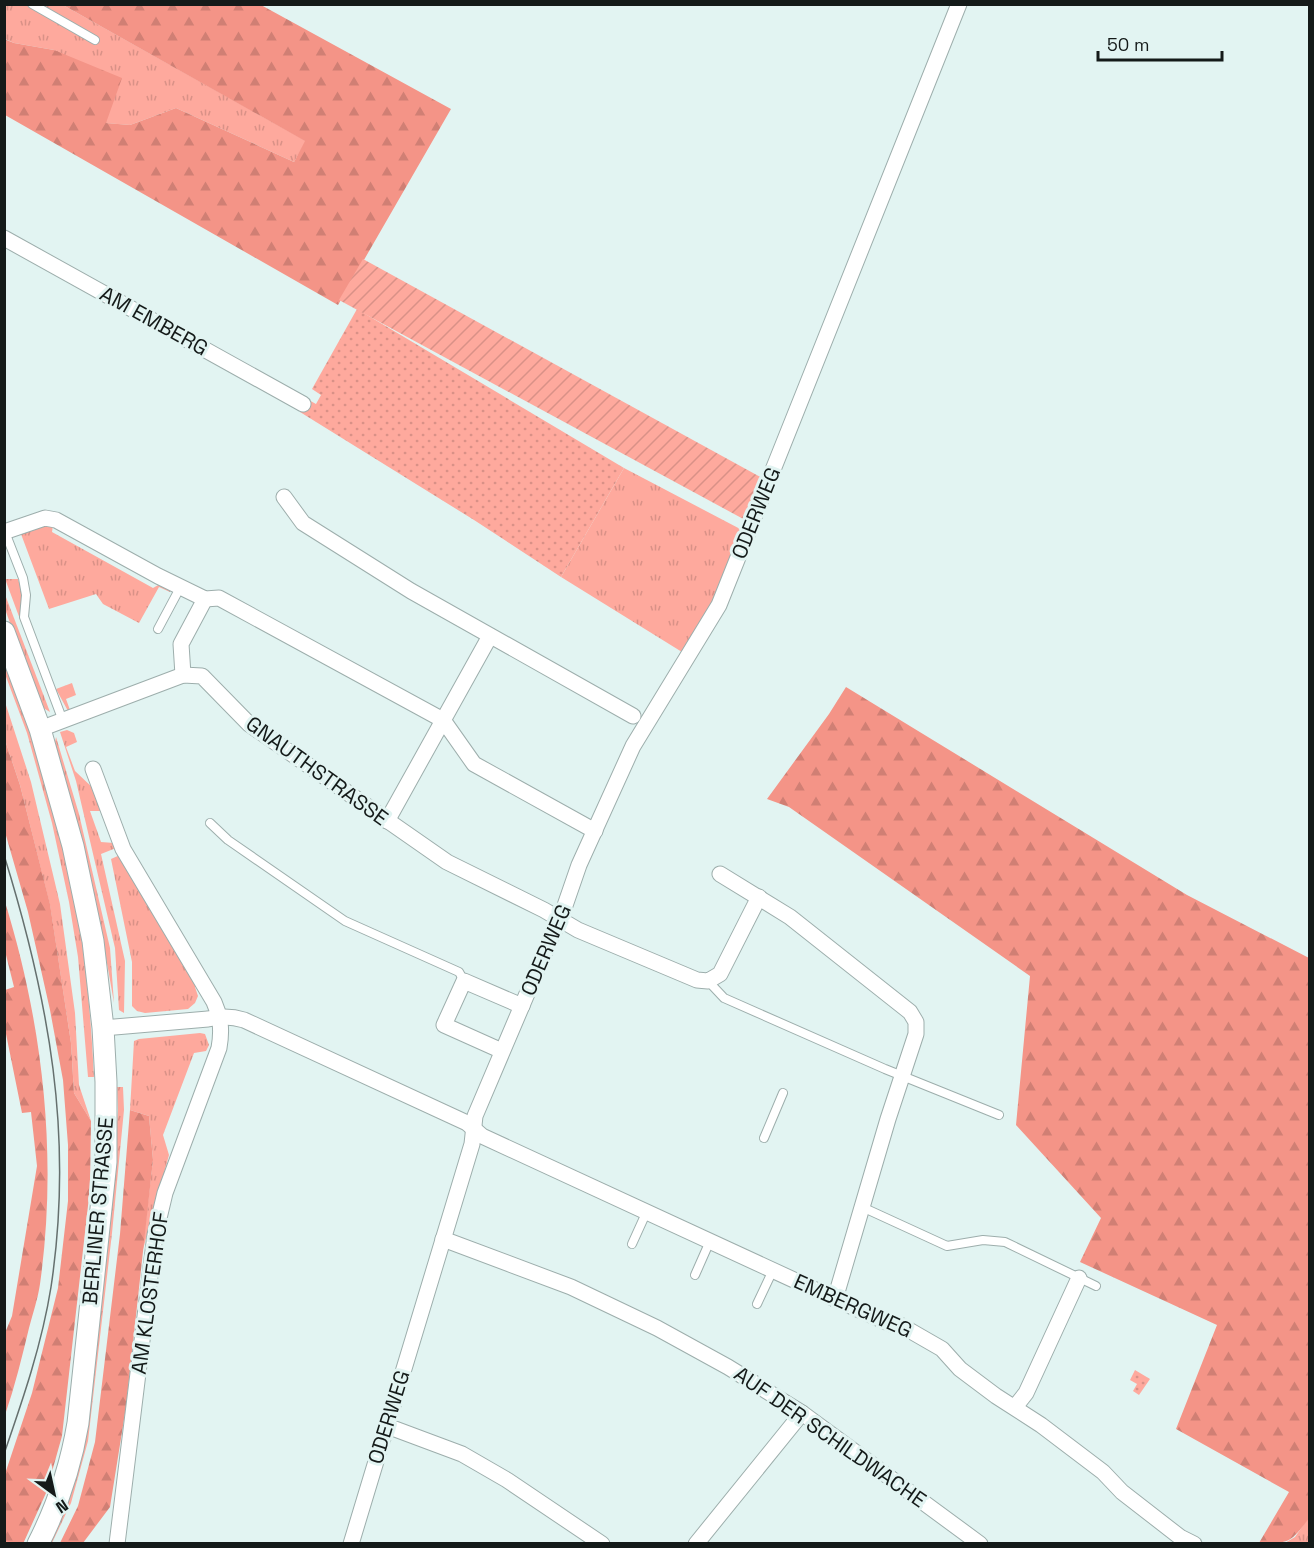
<svg xmlns="http://www.w3.org/2000/svg" width="1314" height="1548" viewBox="0 0 1314 1548" font-family="'Space Grotesk',sans-serif">
  <style>
    .grass { fill: url(#grass-tufts) }
    .forest { fill: url(#forest-firs) }
    .park { fill: url(#park-dots) }
    .garden { fill: url(#garden-furrows) }
    .lines { fill: none; stroke-linecap: round; stroke-linejoin: round }
    .service-casing { stroke: #9daeac; stroke-width: 10 }
    .minor-casing { stroke: #9daeac; stroke-width: 17 }
    .secondary-casing { stroke: #9daeac; stroke-width: 23 }
    .service { stroke: #fff; stroke-width: 8 }
    .minor { stroke: #fff; stroke-width: 15 }
    .secondary { stroke: #fff; stroke-width: 21 }
    .tram { stroke: #65706e; stroke-width: 1.5 }
    .labels { text-anchor: middle; stroke-width: 6; stroke-linejoin: round; paint-order: stroke }
    .street-label { font-size: 21px; fill: #141a19; stroke: #e2f4f2 }
  </style>
  <defs>
    <pattern id="grass-tufts" width="24" height="20" patternUnits="userSpaceOnUse" patternTransform="scale(1.5)"><rect width="24" height="20" fill="#fea99d"/><path d="M3 7l-1-3M5 7V3M7 7l1-3M15 17l-1-3M17 17v-4M19 17l1-3" fill="none" stroke="#d99187"/></pattern>
    <pattern id="forest-firs" width="22" height="20" patternUnits="userSpaceOnUse" patternTransform="scale(1.5)"><rect width="22" height="20" fill="#f49487"/><path d="M5 1l3.5 6h-7zM16 11l3.5 6h-7z" fill="#d07f74"/></pattern>
    <pattern id="park-dots" width="8" height="8" patternUnits="userSpaceOnUse" patternTransform="scale(1.5)"><rect width="8" height="8" fill="#fea99d"/><path d="M2 2h.1M6 6h.1" fill="none" stroke="#d99187" stroke-width="1.8" stroke-linecap="round"/></pattern>
    <pattern id="garden-furrows" width="10" height="10" patternUnits="userSpaceOnUse" patternTransform="scale(1.5)"><rect width="10" height="10" fill="#fea99d"/><path d="M-1 1l2-2M0 10L10 0M9 11l2-2" fill="none" stroke="#d99187"/></pattern>
  </defs>
  <rect width="100%" height="100%" fill="#e2f4f2"/>
  <!-- grass -->
  <g class="grass">
    <path d="M 4,5 L 63,5 L 306,141 L 294,162 L 176,108 L 130,125 L 105,123 L 54,50 L 14,43 L 5,39 Z"/>
    <path d="M 624,468 L 744,531 L 713,601 L 682,652 L 561,577 Z"/>
    <path d="M 45,525 L 53,525 L 52,532 L 153,588 L 160,584 L 171,590 L 170,592 L 159,587 L 139,623 L 103,604 L 96,594 L 49,609 L 21,534 Z"/>
    <path d="M 4,576 L 6,579 L 18,579 L 21,589 L 21,622 Z"/>
    <path d="M 4,592 L 50,712 L 40,706 L 5,609 Z"/>
    <path d="M 4,658 C 34,737 59,816 75,900 C 86,958 91,1018 94,1077 L 88,1077 L 78,957 L 69,902 L 52,823 L 27,733 L 5,674 Z"/>
    <path d="M 72,683 L 76,695 L 66,699 L 70,710 L 68,711 L 56,689 Z"/>
    <path d="M 4,699 L 31,782 L 60,904 L 75,1013 L 79,1085 L 91,1121 L 74,1093 L 71,1043 L 50,905 L 20,785 L 5,740 Z"/>
    <path d="M 67,730 L 74,733 L 77,742 L 66,747 L 75,771 L 94,789 L 103,811 L 90,811 L 101,842 L 114,843 L 116,848 L 101,854 L 125,961 L 124,1013 L 119,1010 L 115,948 L 76,781 L 60,732 Z"/>
    <path d="M 56,737 L 79,814 L 110,948 L 114,1003 C 100,916 78,831 54,747 Z"/>
    <path d="M 120,855 L 198,985 L 195,987 L 198,996 L 195,1003 L 188,1009 L 145,1013 L 137,1011 L 132,1006 L 132,962 L 111,859 Z"/>
    <path d="M 200,1033 L 205,1034 L 209,1045 L 206,1051 L 194,1053 L 163,1135 L 169,1155 L 142,1253 L 153,1160 L 149,1116 L 130,1110 L 134,1041 L 139,1039 Z"/>
    <path d="M 117,1087 L 123,1087 L 124,1110 L 112,1233 L 88,1441 L 71,1503 L 52,1543 L 47,1544 L 114,1161 L 118,1110 Z"/>
    <path d="M 1309,1517 L 1309,1543 L 1283,1544 L 1295,1537 Z"/>
  </g>
  <!-- forest -->
  <g class="forest">
    <path d="M 63,5 L 261,5 L 451,109 L 338,305 L 5,115 L 4,39 L 14,43 L 54,50 L 122,78 L 106,123 L 130,125 L 176,108 L 294,162 L 305,141 Z"/>
    <path d="M 846,687 L 1187,895 L 1309,958 L 1310,1517 C 1291,1542 1290,1544 1259,1543 L 1289,1492 L 1176,1429 L 1217,1325 L 1080,1262 L 1101,1218 L 1016,1125 L 1030,976 L 789,807 L 767,799 L 829,714 Z"/>
    <path d="M 5,740 L 20,785 L 50,904 L 71,1043 L 74,1093 L 91,1121 L 90,1188 L 62,1436 L 46,1493 L 23,1544 L 5,1543 L 5,1474 L 32,1393 L 58,1288 L 68,1201 L 68,1145 L 63,1080 L 50,1010 L 28,912 L 5,832 Z"/>
    <path d="M 5,902 C 43,1025 58,1156 40,1284 C 38,1298 33,1313 29,1328 C 22,1357 15,1386 5,1415 L 5,1333 L 12,1316 L 37,1166 L 31,1112 L 22,1113 L 5,1029 L 5,990 L 14,987 L 5,951 Z"/>
    <path d="M 130,1110 L 149,1116 L 153,1160 L 126,1407 L 110,1507 L 83,1543 L 60,1543 L 78,1506 L 95,1442 L 120,1234 Z"/>
  </g>
  <!-- park -->
  <g class="park">
    <path d="M 357,309 L 624,468 L 561,577 L 474,520 L 300,412 L 307,399 L 316,404 L 321,395 L 312,389 Z"/>
    <path d="M 1135,1370 L 1150,1379 L 1139,1395 L 1133,1391 L 1137,1384 L 1130,1380 Z"/>
  </g>
  <!-- garden -->
  <path class="garden" d="M 363,259 L 764,479 L 747,521 L 339,300 Z"/>
  <g class="lines">
    <defs>
      <g id="service">
        <path d="M 32,4 L 95,40"/>
        <path d="M 5,532 L 23,578 L 26,595 L 24,617 L 63,721"/>
        <path d="M 158,629 L 181,586"/>
        <path d="M 210,823 L 228,840 L 345,921 L 459,972 L 464,981"/>
        <path d="M 708,981 L 724,998 L 885,1069 L 999,1115"/>
        <path d="M 764,1138 L 783,1093"/>
        <path d="M 862,1207 L 947,1246 L 983,1240 L 1005,1242 L 1096,1286"/>
        <path d="M 632,1244 L 647,1211"/>
        <path d="M 695,1275 L 710,1241"/>
        <path d="M 757,1304 L 773,1270"/>
      </g>
      <g id="minor">
        <path d="M 4,238 L 303,404"/>
        <path d="M 284,497 L 303,523 L 411,591 L 633,716"/>
        <path d="M 4,532 L 45,518 L 56,520 L 158,576 L 205,599 L 219,598 L 443,720 L 474,764 L 595,831"/>
        <path d="M 183,675 L 181,644 L 205,599"/>
        <path d="M 40,729 L 183,675 L 202,676 L 249,724 L 447,862 L 544,910 L 578,930 L 697,980 L 708,981 L 720,974 L 759,897"/>
        <path d="M 93,769 L 123,849 L 214,1002 C 221,1018 222,1031 219,1048 L 165,1193 L 155,1235 L 117,1544"/>
        <path d="M 387,821 L 490,636"/>
        <path d="M 720,874 L 790,917 L 910,1012 L 916,1022 L 916,1034 L 888,1119 L 835,1299"/>
        <path d="M 103,1028 L 208,1019 C 221,1016 231,1016 244,1020 L 467,1123 L 482,1136 L 835,1299 L 893,1325 L 902,1326 L 942,1349 L 960,1369 L 996,1396 L 1041,1425 L 1103,1472 L 1122,1492 L 1180,1537 L 1194,1544"/>
        <path d="M 502,1051 L 444,1025 L 464,981 L 522,1006"/>
        <path d="M 443,1239 L 571,1287 L 657,1328 L 728,1367 L 802,1413 L 980,1544"/>
        <path d="M 1015,1407 L 1026,1393 L 1079,1278"/>
        <path d="M 387,1426 L 462,1454 L 507,1480 L 602,1544"/>
        <path d="M 351,1544 L 472,1144 L 475,1116 L 549,942 L 560,920 L 579,865 L 633,746 L 719,605 L 959,4"/>
        <path d="M 696,1544 L 802,1413"/>
      </g>
      <path id="secondary" d="M 4,632 L 40,729 L 73,846 L 93,941 L 103,1028 L 106,1082 L 106,1162 L 78,1423 C 71,1465 58,1505 38,1544"/>
    </defs>
    <!-- service casing -->
    <use href="#service" class="service-casing"/>
    <!-- minor casing -->
    <use href="#minor" class="minor-casing"/>
    <!-- secondary casing -->
    <use href="#secondary" class="secondary-casing"/>
    <!-- service -->
    <use href="#service" class="service"/>
    <!-- minor -->
    <use href="#minor" class="minor"/>
    <!-- secondary -->
    <use href="#secondary" class="secondary"/>
    <!-- tram -->
    <path class="tram" d="M 4,855 C 49,1000 74,1136 51,1287 C 42,1344 23,1399 4,1454"/>
  </g>
  <g class="labels">
    <!-- street labels -->
    <g class="street-label">
      <text transform="translate(154 321) rotate(29)" y="7">AM EMBERG</text>
      <text transform="translate(756 513) rotate(-68)" y="7">ODERWEG</text>
      <text transform="translate(317 771) rotate(36)" y="7">GNAUTHSTRASSE</text>
      <text transform="translate(546 950) rotate(-67)" y="7">ODERWEG</text>
      <text transform="translate(98 1211) rotate(-85)" y="7">BERLINER STRASSE</text>
      <text transform="translate(150 1293) rotate(-82)" y="7">AM KLOSTERHOF</text>
      <text transform="translate(853 1306) rotate(24)" y="7">EMBERGWEG</text>
      <text transform="translate(389 1417) rotate(-73)" y="7">ODERWEG</text>
      <text transform="translate(830 1437) rotate(35)" y="7">AUF DER SCHILDWACHE</text>
    </g>
  </g>
  <!-- border -->
  <rect width="1314" height="1548" fill="none" stroke="#141a19" stroke-width="12"/>
  <!-- north arrow -->
  <g transform="translate(54 1494) rotate(147)" stroke="#e2f4f2" stroke-width="4.5" paint-order="stroke">
  <path d="M0-4.5L10 22L0 15L-10 22Z" fill="#141a19"/>
  <text y="-9" font-size="16" font-weight="bold" text-anchor="middle" fill="#141a19">N</text>
  </g>
  <!-- scale -->
  <path d="M1098 51v9h124v-9" fill="none" stroke="#141a19" stroke-width="3"/>
  <text x="1107" y="51" font-size="18" fill="#141a19" stroke="#e2f4f2" stroke-width="4.5" paint-order="stroke">50 m</text>
</svg>
